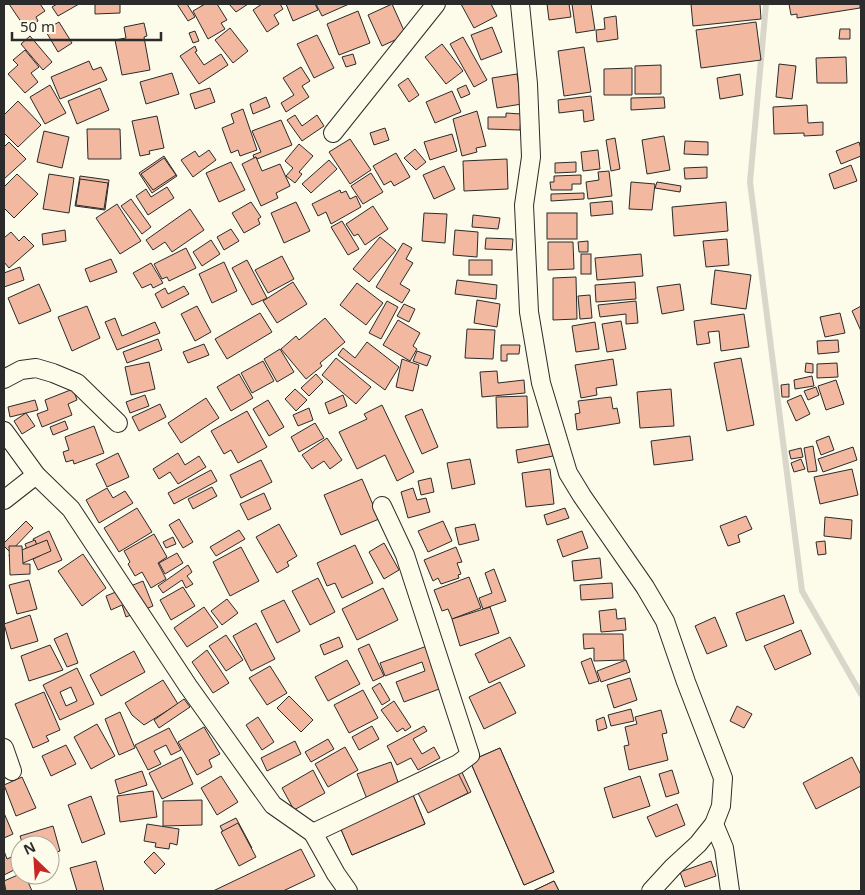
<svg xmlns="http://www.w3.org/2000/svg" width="865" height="895" viewBox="0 0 865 895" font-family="'Noto Sans',sans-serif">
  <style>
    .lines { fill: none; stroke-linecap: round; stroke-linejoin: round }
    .stream { stroke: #d8d7c9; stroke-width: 6 }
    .building { fill: #f2b8a0; stroke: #2b2b2b; fill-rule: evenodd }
    .street-casing { stroke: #2b2b2b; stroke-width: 20 }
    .street { stroke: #fdfbea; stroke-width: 18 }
  </style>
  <rect width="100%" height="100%" fill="#fdfbea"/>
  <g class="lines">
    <!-- stream -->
    <path class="stream" d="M 766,4 L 750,182 L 802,591 L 861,694"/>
  </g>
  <!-- building -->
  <g class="building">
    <path d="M 9,4 L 40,4 L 45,11 L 36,17 L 38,21 L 26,29 Z"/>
    <path d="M 57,4 L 79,4 L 58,16 L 52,7 Z"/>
    <path d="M 95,4 L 120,4 L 120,13 L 95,14 Z"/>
    <path d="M 177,4 L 187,4 L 195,17 L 188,21 Z"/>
    <path d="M 205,4 L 217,4 L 227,20 L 221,23 L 225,29 L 208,39 L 193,11 Z"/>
    <path d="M 229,4 L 248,4 L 236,12 Z"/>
    <path d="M 262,4 L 280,4 L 283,9 L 274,15 L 279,24 L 267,32 L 253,10 Z"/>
    <path d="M 286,4 L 315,4 L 318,10 L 293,21 Z"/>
    <path d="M 316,4 L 349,4 L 322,16 Z"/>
    <path d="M 392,4 L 406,35 L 382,46 L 368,15 Z"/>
    <path d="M 461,4 L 491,4 L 497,16 L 474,28 Z"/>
    <path d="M 547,4 L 569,4 L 571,17 L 549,20 Z"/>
    <path d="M 572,4 L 591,4 L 595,30 L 576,33 Z"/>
    <path d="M 691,4 L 760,4 L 761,19 L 693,26 Z"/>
    <path d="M 789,4 L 860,4 L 860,8 L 797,18 L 797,14 L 791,15 Z"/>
    <path d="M 358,11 L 370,43 L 339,55 L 327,24 Z"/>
    <path d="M 616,16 L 618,39 L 597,42 L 596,30 L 605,29 L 604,18 Z"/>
    <path d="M 59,22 L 72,43 L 58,52 L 45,30 Z"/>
    <path d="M 756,22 L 761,60 L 701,68 L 696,30 Z"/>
    <path d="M 144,23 L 147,36 L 144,37 L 150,70 L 122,75 L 115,40 L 126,38 L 124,27 Z"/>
    <path d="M 492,27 L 502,52 L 481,60 L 471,35 Z"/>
    <path d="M 230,28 L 248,51 L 233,63 L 215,40 Z"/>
    <path d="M 840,29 L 850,29 L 850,39 L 839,39 Z"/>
    <path d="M 195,31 L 199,41 L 193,43 L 189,33 Z"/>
    <path d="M 317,35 L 334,68 L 314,78 L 297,44 Z"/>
    <path d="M 30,36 L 52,62 L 43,70 L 21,44 Z"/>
    <path d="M 463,37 L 487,80 L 474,87 L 450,44 Z"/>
    <path d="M 442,44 L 463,71 L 446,84 L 425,57 Z"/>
    <path d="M 195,46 L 197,51 L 195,52 L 204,65 L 221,54 L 228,65 L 199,84 L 180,56 Z"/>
    <path d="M 584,47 L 591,92 L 564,96 L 558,51 Z"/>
    <path d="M 25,50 L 39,67 L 31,73 L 38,82 L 25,93 L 8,74 L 18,65 L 13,60 Z"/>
    <path d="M 353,54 L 356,64 L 346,67 L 342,57 Z"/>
    <path d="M 846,57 L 847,83 L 817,83 L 816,58 Z"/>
    <path d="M 89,61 L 93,70 L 101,67 L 107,80 L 60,99 L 51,77 Z"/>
    <path d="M 779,64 L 796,66 L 792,99 L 776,97 Z"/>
    <path d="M 661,65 L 661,94 L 635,94 L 635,66 Z"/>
    <path d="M 301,67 L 310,81 L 302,86 L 309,97 L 286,112 L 281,103 L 294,95 L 283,78 Z"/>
    <path d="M 632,68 L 632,95 L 604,95 L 604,69 Z"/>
    <path d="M 172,73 L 179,94 L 146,104 L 140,82 Z"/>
    <path d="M 517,74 L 522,104 L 497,108 L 492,78 Z"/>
    <path d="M 740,74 L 743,95 L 720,99 L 717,78 Z"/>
    <path d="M 408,78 L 419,95 L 409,102 L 398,85 Z"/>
    <path d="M 50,85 L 66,113 L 45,124 L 30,97 Z"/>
    <path d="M 466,85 L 470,94 L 461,98 L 457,89 Z"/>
    <path d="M 100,88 L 109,110 L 77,124 L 68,101 Z"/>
    <path d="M 210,88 L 215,102 L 195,109 L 190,94 Z"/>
    <path d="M 452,91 L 461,112 L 435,123 L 426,102 Z"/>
    <path d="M 591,96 L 594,120 L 584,122 L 583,110 L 559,113 L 558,100 Z"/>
    <path d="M 266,97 L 270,107 L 253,114 L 250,104 Z"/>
    <path d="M 664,97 L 665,108 L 631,110 L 631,98 Z"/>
    <path d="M 18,101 L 41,125 L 18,147 L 4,133 L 4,115 Z"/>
    <path d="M 807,105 L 808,123 L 823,122 L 823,135 L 804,136 L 804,133 L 774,134 L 773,107 Z"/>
    <path d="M 243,109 L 257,150 L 240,156 L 238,150 L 231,153 L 222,128 L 234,123 L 231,114 Z"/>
    <path d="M 477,111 L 486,146 L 476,148 L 477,152 L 462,156 L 453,119 Z"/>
    <path d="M 506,113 L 521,114 L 520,130 L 488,129 L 488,117 L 506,117 Z"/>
    <path d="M 295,115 L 302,126 L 317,115 L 324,126 L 302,141 L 287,120 Z"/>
    <path d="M 157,116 L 164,148 L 149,151 L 150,154 L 140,156 L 132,121 Z"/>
    <path d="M 281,120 L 292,145 L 257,159 L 256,157 L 254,158 L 253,155 L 261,152 L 252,131 Z"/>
    <path d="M 385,128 L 389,140 L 374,145 L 370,133 Z"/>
    <path d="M 87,129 L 120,129 L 121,159 L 88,159 Z"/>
    <path d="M 44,131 L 69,137 L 62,168 L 37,162 Z"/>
    <path d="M 452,134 L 457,151 L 430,160 L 424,142 Z"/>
    <path d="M 664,136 L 670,170 L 647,174 L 642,140 Z"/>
    <path d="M 615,138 L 620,169 L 611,171 L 606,140 Z"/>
    <path d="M 350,139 L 371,170 L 350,184 L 329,152 Z"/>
    <path d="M 685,141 L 708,142 L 708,155 L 684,154 Z"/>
    <path d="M 9,142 L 26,159 L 4,179 L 4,147 Z"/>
    <path d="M 859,142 L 861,149 L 861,156 L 841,164 L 836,151 Z"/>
    <path d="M 299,144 L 313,156 L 299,172 L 302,174 L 295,183 L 286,176 L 293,168 L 285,161 Z"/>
    <path d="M 415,149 L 426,162 L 416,170 L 404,158 Z"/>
    <path d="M 209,150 L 216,160 L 193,177 L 181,160 L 195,151 L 199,157 Z"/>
    <path d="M 598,150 L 600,169 L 583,171 L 581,152 Z"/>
    <path d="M 396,153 L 410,177 L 394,186 L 391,181 L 384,185 L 373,166 Z"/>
    <path d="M 164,156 L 177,176 L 152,193 L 139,173 Z"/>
    <path d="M 256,157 L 262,171 L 280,164 L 290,186 L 276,193 L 278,198 L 261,206 L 242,164 Z"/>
    <path d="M 164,158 L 176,175 L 153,190 L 141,174 Z"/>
    <path d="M 507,159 L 508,189 L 464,191 L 463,161 Z"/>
    <path d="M 329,160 L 337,169 L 311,193 L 302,184 Z"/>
    <path d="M 231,162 L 245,190 L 219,202 L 206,173 Z"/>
    <path d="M 576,162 L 576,172 L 555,173 L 555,163 Z"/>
    <path d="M 851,165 L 857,181 L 834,189 L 829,174 Z"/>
    <path d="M 444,166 L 455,189 L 434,199 L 423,175 Z"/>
    <path d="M 707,167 L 707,178 L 685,179 L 684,168 Z"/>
    <path d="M 609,171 L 612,196 L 588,199 L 586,182 L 599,180 L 598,172 Z"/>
    <path d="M 371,173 L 383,192 L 363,204 L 351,186 Z"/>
    <path d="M 17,174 L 38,194 L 14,218 L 4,208 L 4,187 Z"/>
    <path d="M 49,174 L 74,178 L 69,213 L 43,209 Z"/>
    <path d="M 581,175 L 581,184 L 572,184 L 572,190 L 551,190 L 550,182 L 554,182 L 554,176 Z"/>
    <path d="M 80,176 L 109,180 L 105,210 L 75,206 Z"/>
    <path d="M 80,179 L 108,183 L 104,209 L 76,205 Z"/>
    <path d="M 631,182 L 655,184 L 652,210 L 629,209 Z"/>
    <path d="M 657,182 L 681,186 L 680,192 L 655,188 Z"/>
    <path d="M 167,187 L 174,198 L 148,215 L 136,196 L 146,189 L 151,197 Z"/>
    <path d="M 340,190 L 341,193 L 346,191 L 350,199 L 356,196 L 361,207 L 331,224 L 326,212 L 318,216 L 312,204 Z"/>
    <path d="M 584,193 L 584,199 L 551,201 L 551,194 Z"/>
    <path d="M 131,199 L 151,227 L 142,234 L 121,206 Z"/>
    <path d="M 612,201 L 613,214 L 591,216 L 590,203 Z"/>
    <path d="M 251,202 L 261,217 L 258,219 L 260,224 L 244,233 L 232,213 Z"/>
    <path d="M 296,202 L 310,231 L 284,243 L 271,213 Z"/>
    <path d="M 726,202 L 728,231 L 674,236 L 672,207 Z"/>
    <path d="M 117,204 L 141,241 L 120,254 L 96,218 Z"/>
    <path d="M 373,206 L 388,229 L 365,245 L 358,234 L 354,236 L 346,224 Z"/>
    <path d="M 190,209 L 204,230 L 172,252 L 165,242 L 153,250 L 146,240 Z"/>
    <path d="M 424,213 L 447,214 L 445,243 L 422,241 Z"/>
    <rect x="547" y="213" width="30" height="26"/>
    <path d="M 473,215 L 500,218 L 498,229 L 472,227 Z"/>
    <path d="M 342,221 L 359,249 L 348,255 L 331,227 Z"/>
    <path d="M 231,229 L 239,241 L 224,250 L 217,237 Z"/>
    <path d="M 65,230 L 66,241 L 43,245 L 42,234 Z"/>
    <path d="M 455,230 L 478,232 L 477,257 L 453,255 Z"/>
    <path d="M 11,232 L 19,241 L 24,236 L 34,246 L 9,268 L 4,262 L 4,238 Z"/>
    <path d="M 380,237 L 396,250 L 369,282 L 353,269 Z"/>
    <path d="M 486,238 L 513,239 L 512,250 L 485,249 Z"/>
    <path d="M 727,239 L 729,265 L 706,267 L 703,241 Z"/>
    <path d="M 211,240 L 220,254 L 202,266 L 193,252 Z"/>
    <path d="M 588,241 L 588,252 L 579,252 L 578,242 Z"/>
    <path d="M 548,242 L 573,242 L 574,269 L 548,270 Z"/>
    <path d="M 403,243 L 412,248 L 406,259 L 413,263 L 400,284 L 410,290 L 402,303 L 376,287 Z"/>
    <path d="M 186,248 L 196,268 L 169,281 L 167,277 L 162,279 L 154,264 Z"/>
    <rect x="581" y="254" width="10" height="20"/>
    <path d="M 641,254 L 643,276 L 597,280 L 595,258 Z"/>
    <path d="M 282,256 L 294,279 L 268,293 L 255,270 Z"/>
    <path d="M 111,259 L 117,272 L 90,282 L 85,269 Z"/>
    <path d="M 247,260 L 267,298 L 252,305 L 232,268 Z"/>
    <rect x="469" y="260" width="23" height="15"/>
    <path d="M 224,262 L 237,291 L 212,303 L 199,274 Z"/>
    <path d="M 151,263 L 163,283 L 153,288 L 151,284 L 142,288 L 133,273 Z"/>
    <path d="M 20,267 L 24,280 L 4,287 L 4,273 Z"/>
    <path d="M 715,270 L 751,275 L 746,309 L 711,304 Z"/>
    <path d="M 576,277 L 577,319 L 553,320 L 553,278 Z"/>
    <path d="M 457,280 L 497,285 L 496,299 L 455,294 Z"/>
    <path d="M 293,282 L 307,304 L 277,323 L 263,301 Z"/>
    <path d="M 635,282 L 636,299 L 596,302 L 595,285 Z"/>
    <path d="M 357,283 L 383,303 L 366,325 L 340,305 Z"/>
    <path d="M 39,284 L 51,311 L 19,324 L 8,298 Z"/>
    <path d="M 680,284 L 684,310 L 662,314 L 657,287 Z"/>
    <path d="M 184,286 L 189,294 L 162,308 L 155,294 L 165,288 L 168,294 Z"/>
    <path d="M 590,295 L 592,318 L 580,319 L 578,296 Z"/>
    <path d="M 477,300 L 500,304 L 497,327 L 474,323 Z"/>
    <path d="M 387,301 L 398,307 L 381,339 L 369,333 Z"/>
    <path d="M 636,301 L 638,323 L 626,324 L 626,314 L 600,317 L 598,305 Z"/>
    <path d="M 404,304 L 415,309 L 409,322 L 397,316 Z"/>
    <path d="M 87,306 L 100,338 L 72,351 L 58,317 Z"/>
    <path d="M 197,306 L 211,332 L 195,341 L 181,314 Z"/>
    <path d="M 861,306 L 861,331 L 852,311 Z"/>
    <path d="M 260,313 L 272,332 L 227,359 L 215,339 Z"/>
    <path d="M 840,313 L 845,333 L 825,337 L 820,317 Z"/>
    <path d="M 744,314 L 749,347 L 721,351 L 719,331 L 708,332 L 710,343 L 697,345 L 694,321 Z"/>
    <path d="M 115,318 L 122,336 L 155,322 L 160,333 L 117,350 L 105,322 Z"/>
    <path d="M 325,318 L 345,342 L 320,363 L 322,366 L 306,379 L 281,349 L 296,336 L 299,340 Z"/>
    <path d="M 398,320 L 420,333 L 413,346 L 417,349 L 410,361 L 383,345 Z"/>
    <path d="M 621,321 L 626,349 L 607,352 L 602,324 Z"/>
    <path d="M 595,322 L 599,349 L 576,352 L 572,326 Z"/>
    <path d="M 467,329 L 495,330 L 493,359 L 465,358 Z"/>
    <path d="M 158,339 L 162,350 L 127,363 L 123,352 Z"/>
    <path d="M 838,340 L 839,352 L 818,354 L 817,341 Z"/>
    <path d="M 367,342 L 399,367 L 385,390 L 338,355 L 343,348 L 355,358 Z"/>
    <path d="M 204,344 L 209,355 L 188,363 L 183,352 Z"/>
    <path d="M 501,345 L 520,345 L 519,354 L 507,354 L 507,361 L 501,361 Z"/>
    <path d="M 280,349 L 294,372 L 277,382 L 264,359 Z"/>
    <path d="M 417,351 L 431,356 L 427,366 L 413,361 Z"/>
    <path d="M 336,358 L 371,387 L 356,404 L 322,375 Z"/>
    <path d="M 741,358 L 754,425 L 727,431 L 714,363 Z"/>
    <path d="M 402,359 L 419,365 L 413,391 L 396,387 Z"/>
    <path d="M 613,359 L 617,385 L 596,388 L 597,395 L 581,398 L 575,365 Z"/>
    <path d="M 263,361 L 274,381 L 252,393 L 241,373 Z"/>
    <path d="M 149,362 L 155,389 L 131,395 L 125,367 Z"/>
    <path d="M 806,363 L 813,364 L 813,373 L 805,372 Z"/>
    <path d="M 837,363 L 838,377 L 817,378 L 817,364 Z"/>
    <path d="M 497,371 L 498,383 L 524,380 L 525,393 L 482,397 L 480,372 Z"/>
    <path d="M 239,374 L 253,398 L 231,411 L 217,387 Z"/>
    <path d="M 316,374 L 323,382 L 309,396 L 301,388 Z"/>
    <path d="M 812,376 L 814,386 L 795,389 L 794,380 Z"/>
    <path d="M 836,380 L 844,404 L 826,410 L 818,386 Z"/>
    <path d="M 789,384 L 789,397 L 782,397 L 781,385 Z"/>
    <path d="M 816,387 L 819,395 L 808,400 L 804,391 Z"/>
    <path d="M 73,389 L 77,400 L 68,404 L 72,415 L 42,427 L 37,414 L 48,410 L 45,400 Z"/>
    <path d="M 295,389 L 307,400 L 296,411 L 285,399 Z"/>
    <path d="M 671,389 L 674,426 L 640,428 L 637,392 Z"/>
    <path d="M 145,395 L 149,406 L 130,413 L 126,402 Z"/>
    <path d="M 343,395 L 347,406 L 329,414 L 325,403 Z"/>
    <path d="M 801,395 L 810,414 L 796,421 L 787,401 Z"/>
    <path d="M 527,396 L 528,427 L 497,428 L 496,397 Z"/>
    <path d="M 611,397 L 613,409 L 617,408 L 620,423 L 577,430 L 575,414 L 580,413 L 578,401 Z"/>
    <path d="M 206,398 L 219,418 L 181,443 L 168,423 Z"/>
    <path d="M 35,400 L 38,410 L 10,417 L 8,407 Z"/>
    <path d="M 268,400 L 284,427 L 269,436 L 253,409 Z"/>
    <path d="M 160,404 L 166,417 L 139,431 L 132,417 Z"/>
    <path d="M 382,405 L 414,472 L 397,481 L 385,455 L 357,469 L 339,432 L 367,419 L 364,414 Z"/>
    <path d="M 309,408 L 313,420 L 298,426 L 293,415 Z"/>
    <path d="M 422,409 L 438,447 L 422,454 L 405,416 Z"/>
    <path d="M 247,411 L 267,447 L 238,463 L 231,450 L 224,454 L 211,431 Z"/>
    <path d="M 26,413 L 35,426 L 22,434 L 14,421 Z"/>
    <path d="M 65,421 L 68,429 L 53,435 L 50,427 Z"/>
    <path d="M 315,423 L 324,438 L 299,452 L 291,437 Z"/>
    <path d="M 94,426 L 104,453 L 74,464 L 73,460 L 66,462 L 63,452 L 69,450 L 65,437 Z"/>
    <path d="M 690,436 L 693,460 L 654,465 L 651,441 Z"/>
    <path d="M 829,436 L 834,450 L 821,455 L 816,441 Z"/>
    <path d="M 327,438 L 342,460 L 330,469 L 324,461 L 312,469 L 302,455 Z"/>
    <path d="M 556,443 L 558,455 L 518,463 L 516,450 Z"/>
    <path d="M 813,446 L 817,471 L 808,472 L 804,448 Z"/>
    <path d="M 853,447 L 857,460 L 823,472 L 818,459 Z"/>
    <path d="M 801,448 L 803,457 L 791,459 L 789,451 Z"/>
    <path d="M 118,453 L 129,477 L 107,487 L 96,464 Z"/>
    <path d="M 178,453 L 185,465 L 199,456 L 206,467 L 178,484 L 170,472 L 159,479 L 153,469 Z"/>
    <path d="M 470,459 L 475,484 L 452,489 L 447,463 Z"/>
    <path d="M 801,459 L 805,469 L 794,472 L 791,463 Z"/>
    <path d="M 261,460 L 272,482 L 241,498 L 230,475 Z"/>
    <path d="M 550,469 L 554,504 L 526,507 L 522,473 Z"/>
    <path d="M 852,469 L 858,495 L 820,504 L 814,477 Z"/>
    <path d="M 211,470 L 217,481 L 174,504 L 168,493 Z"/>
    <path d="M 431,478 L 434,492 L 421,495 L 418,481 Z"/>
    <path d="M 362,479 L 379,519 L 341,535 L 324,495 Z"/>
    <path d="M 212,487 L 217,496 L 193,509 L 188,499 Z"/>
    <path d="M 107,488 L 113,498 L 125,491 L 133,503 L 99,523 L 86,500 Z"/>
    <path d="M 413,488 L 417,500 L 426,498 L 430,512 L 408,518 L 401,492 Z"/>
    <path d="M 264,493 L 271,509 L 248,520 L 240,504 Z"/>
    <path d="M 137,508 L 152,532 L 119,552 L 104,528 Z"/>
    <path d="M 565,508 L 569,518 L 547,525 L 544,515 Z"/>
    <path d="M 746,516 L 752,529 L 738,535 L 740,542 L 728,546 L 720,526 Z"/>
    <path d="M 825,517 L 852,520 L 851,539 L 824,536 Z"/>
    <path d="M 179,519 L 193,542 L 183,548 L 169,525 Z"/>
    <path d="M 26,521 L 33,528 L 10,552 L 4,546 L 4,543 Z"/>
    <path d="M 443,521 L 452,541 L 428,552 L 418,531 Z"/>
    <path d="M 279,524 L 297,556 L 287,562 L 289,566 L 277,573 L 256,537 Z"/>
    <path d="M 475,524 L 479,540 L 459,545 L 455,528 Z"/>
    <path d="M 239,530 L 245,539 L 216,556 L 210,547 Z"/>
    <path d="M 49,531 L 62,560 L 38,570 L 33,559 L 41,555 L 33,539 Z"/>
    <path d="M 582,531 L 588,548 L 563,557 L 557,540 Z"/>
    <path d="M 154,534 L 167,557 L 158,563 L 166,579 L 151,588 L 142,572 L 135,576 L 128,564 L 130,562 L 124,551 Z"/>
    <path d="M 173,537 L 176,544 L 166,548 L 163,542 Z"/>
    <path d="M 35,540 L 40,554 L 30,558 L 25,544 Z"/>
    <path d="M 47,540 L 51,551 L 14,567 L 9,555 Z"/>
    <path d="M 825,541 L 826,554 L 818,555 L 816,542 Z"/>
    <path d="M 384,543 L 399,570 L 384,579 L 369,552 Z"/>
    <path d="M 355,545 L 373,583 L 342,598 L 335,583 L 327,586 L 317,563 Z"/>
    <path d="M 9,546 L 22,546 L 23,564 L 30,564 L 30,574 L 10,575 Z"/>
    <path d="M 241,547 L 259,581 L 230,596 L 213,562 Z"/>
    <path d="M 456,547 L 462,562 L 457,563 L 461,574 L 458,575 L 459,578 L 441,584 L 438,578 L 433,581 L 424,560 Z"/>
    <path d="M 177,553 L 183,563 L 165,574 L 159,563 Z"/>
    <path d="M 83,554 L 106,588 L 82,606 L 58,571 Z"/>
    <path d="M 600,558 L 602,578 L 574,581 L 572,561 Z"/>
    <path d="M 188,565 L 192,572 L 187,576 L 193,584 L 186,588 L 182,580 L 163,593 L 158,586 Z"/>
    <path d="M 494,569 L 506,601 L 483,609 L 479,598 L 492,593 L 485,573 Z"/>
    <path d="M 469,577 L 481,608 L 452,619 L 448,609 L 442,611 L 434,590 Z"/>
    <path d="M 318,578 L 335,612 L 310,625 L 292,591 Z"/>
    <path d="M 29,580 L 37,609 L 17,614 L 9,585 Z"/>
    <path d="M 143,581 L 153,606 L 126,617 L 122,605 L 111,610 L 106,596 Z"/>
    <path d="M 612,583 L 613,598 L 581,600 L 580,585 Z"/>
    <path d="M 183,587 L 195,606 L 171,620 L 160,600 Z"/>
    <path d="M 383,588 L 398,620 L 357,640 L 342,609 Z"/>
    <path d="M 784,595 L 794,623 L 746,641 L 736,613 Z"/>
    <path d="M 227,599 L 238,613 L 222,625 L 211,611 Z"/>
    <path d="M 284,600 L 300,631 L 277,643 L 261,611 Z"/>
    <path d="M 204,607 L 218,627 L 187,647 L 174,628 Z"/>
    <path d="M 490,607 L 499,633 L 460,646 L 452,619 Z"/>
    <path d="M 616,609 L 617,619 L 625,618 L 626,630 L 601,632 L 599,611 Z"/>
    <path d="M 30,615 L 38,641 L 11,649 L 4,624 Z"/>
    <path d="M 715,617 L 727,646 L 707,654 L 695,626 Z"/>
    <path d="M 256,623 L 275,659 L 251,671 L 233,636 Z"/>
    <path d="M 801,630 L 811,654 L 775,670 L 764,646 Z"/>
    <path d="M 67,633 L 78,663 L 67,667 L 54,639 Z"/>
    <path d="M 583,634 L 623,634 L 624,660 L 594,661 L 594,648 L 584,649 Z"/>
    <path d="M 226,635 L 243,660 L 226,671 L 209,646 Z"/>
    <path d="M 339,637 L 343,647 L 324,655 L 320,645 Z"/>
    <path d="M 510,637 L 525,666 L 489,683 L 475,654 Z"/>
    <path d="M 369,644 L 384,676 L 373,681 L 358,649 Z"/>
    <path d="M 50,645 L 63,670 L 29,681 L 21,656 Z"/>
    <path d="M 427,646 L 442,688 L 404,702 L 396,682 L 425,671 L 422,662 L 385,676 L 380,663 Z"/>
    <path d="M 207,650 L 229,683 L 213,693 L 192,662 Z"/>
    <path d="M 134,651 L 145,672 L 101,696 L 90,675 Z"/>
    <path d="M 591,658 L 599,681 L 589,684 L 581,662 Z"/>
    <path d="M 347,660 L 360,684 L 328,701 L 315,677 Z"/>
    <path d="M 626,660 L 630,672 L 601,682 L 597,671 Z"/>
    <path d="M 270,666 L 287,693 L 267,705 L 249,678 Z"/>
    <path d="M 77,668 L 94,704 L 60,720 L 43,685 ZM 71,687 L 77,701 L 66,706 L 60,692 Z"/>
    <path d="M 630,678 L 637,700 L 614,708 L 607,685 Z"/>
    <path d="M 163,680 L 178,704 L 144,725 L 132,715 L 125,703 Z"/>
    <path d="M 500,682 L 516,713 L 484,729 L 469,697 Z"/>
    <path d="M 380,683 L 390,700 L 382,705 L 372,688 Z"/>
    <path d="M 363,690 L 378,718 L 349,733 L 334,705 Z"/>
    <path d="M 44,692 L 60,730 L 46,736 L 49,741 L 33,748 L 15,704 Z"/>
    <path d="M 289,696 L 313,720 L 301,732 L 277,708 Z"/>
    <path d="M 184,699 L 190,707 L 159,728 L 154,720 Z"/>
    <path d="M 394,701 L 411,727 L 405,731 L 403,728 L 397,732 L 381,710 Z"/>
    <path d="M 737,706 L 752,714 L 744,728 L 730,721 Z"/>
    <path d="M 631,709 L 634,721 L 611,726 L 608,715 Z"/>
    <path d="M 661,710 L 667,733 L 662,734 L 668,760 L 629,770 L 624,746 L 629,745 L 625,727 L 637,724 L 635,717 Z"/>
    <path d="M 120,712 L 135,748 L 119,755 L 105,719 Z"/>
    <path d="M 258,717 L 274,742 L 262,750 L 246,725 Z"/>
    <path d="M 604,717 L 607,728 L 598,731 L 596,720 Z"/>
    <path d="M 97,724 L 115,756 L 91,769 L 74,737 Z"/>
    <path d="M 372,726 L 379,739 L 359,750 L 352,737 Z"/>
    <path d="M 424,726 L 427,731 L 413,739 L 422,754 L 434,747 L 440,758 L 418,770 L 411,758 L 397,765 L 387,746 Z"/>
    <path d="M 204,727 L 220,754 L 209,760 L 212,767 L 197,775 L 178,742 Z"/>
    <path d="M 169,728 L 181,750 L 171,755 L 166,745 L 154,751 L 161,764 L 148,770 L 135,745 Z"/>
    <path d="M 328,739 L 334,749 L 311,762 L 305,752 Z"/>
    <path d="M 295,741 L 301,754 L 267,771 L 261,758 Z"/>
    <path d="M 66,745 L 76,764 L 51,776 L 42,756 Z"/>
    <path d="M 345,747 L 358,770 L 328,787 L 315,764 Z"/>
    <path d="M 500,748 L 554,872 L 524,885 L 470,761 Z"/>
    <path d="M 500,748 L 554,872 L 524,885 L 470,761 Z"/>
    <path d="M 181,757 L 193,784 L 162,799 L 149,773 Z"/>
    <path d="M 852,757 L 861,775 L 861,786 L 816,809 L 803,783 Z"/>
    <path d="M 391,762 L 400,788 L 367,799 L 357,774 Z"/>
    <path d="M 313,770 L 325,793 L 294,810 L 282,788 Z"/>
    <path d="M 461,770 L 471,792 L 431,811 L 420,789 Z"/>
    <path d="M 672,770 L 679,793 L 666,797 L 659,774 Z"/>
    <path d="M 142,771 L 147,785 L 119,794 L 115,780 Z"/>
    <path d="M 457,771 L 468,793 L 428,813 L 417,791 Z"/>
    <path d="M 221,776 L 238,802 L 217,815 L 201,788 Z"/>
    <path d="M 640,776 L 650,806 L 613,818 L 604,788 Z"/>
    <path d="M 22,777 L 36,808 L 16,816 L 4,785 Z"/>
    <path d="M 153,791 L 157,817 L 120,822 L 117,796 Z"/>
    <path d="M 413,795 L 425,824 L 352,855 L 340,827 Z"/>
    <path d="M 413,795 L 425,824 L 352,855 L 340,827 Z"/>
    <path d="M 91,796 L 105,834 L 82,843 L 68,805 Z"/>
    <path d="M 202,800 L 202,825 L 163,826 L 163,801 Z"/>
    <path d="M 677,804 L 685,825 L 656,837 L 647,817 Z"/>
    <path d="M 4,813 L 13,834 L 4,838 Z"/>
    <path d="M 236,818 L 252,848 L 236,856 L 220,826 Z"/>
    <path d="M 238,823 L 256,857 L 239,866 L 221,832 Z"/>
    <path d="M 147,824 L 179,829 L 177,845 L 170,843 L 169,849 L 155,847 L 156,843 L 144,841 Z"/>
    <path d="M 53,826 L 60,851 L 50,854 L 50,845 L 23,845 L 20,836 Z"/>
    <path d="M 301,849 L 315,876 L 283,891 L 213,891 Z"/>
    <path d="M 4,851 L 7,859 L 20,853 L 20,867 L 4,875 Z"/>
    <path d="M 154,852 L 165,864 L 155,874 L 144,862 Z"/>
    <path d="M 96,861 L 104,891 L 77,891 L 70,868 Z"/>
    <path d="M 711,861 L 716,876 L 685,887 L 680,872 Z"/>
    <path d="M 20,874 L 25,875 L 32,891 L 6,891 L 4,881 Z"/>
    <path d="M 554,881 L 559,891 L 533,891 Z"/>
    <path d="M 554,881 L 559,891 L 533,891 Z"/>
  </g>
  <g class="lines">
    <defs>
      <g id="street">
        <path d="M 520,4 L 528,84 L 531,157 L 524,205 L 529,312 L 541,383 L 568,473 L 582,496 L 645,587 L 665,621 L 686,682 L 723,778 L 721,806 L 714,824 L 698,844 L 673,867 L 651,891"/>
        <path d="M 333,133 L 436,4"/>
        <path d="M 4,379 L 21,370 L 36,368 L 53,373 L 77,383 L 118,423"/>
        <path d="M 4,431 L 36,475 L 71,509 L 188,686 L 273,805 L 313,833 L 336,874 L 348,891"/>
        <path d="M 4,500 L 36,475"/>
        <path d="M 4,748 L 12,771"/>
        <path d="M 714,824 L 724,848 L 730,891"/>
        <path d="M 313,833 L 458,764 L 470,755 L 405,555 L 382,506"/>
      </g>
    </defs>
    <!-- street casing -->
    <use href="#street" class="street-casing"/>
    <!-- street -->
    <use href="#street" class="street"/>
  </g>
  <!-- border -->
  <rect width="865" height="895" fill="none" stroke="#2b2b2b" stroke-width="10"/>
  <!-- north arrow -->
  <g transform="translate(35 860) rotate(335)"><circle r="24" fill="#fdfbea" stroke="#a9a89e"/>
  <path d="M0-4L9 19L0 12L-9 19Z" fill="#c62828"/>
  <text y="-8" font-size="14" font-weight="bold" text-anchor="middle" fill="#2b2b2b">N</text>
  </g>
  <!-- scale -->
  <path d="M12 32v8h149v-8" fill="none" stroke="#2b2b2b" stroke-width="2.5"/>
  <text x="20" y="32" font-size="15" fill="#2b2b2b" stroke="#fdfbea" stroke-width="4" paint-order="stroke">50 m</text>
</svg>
